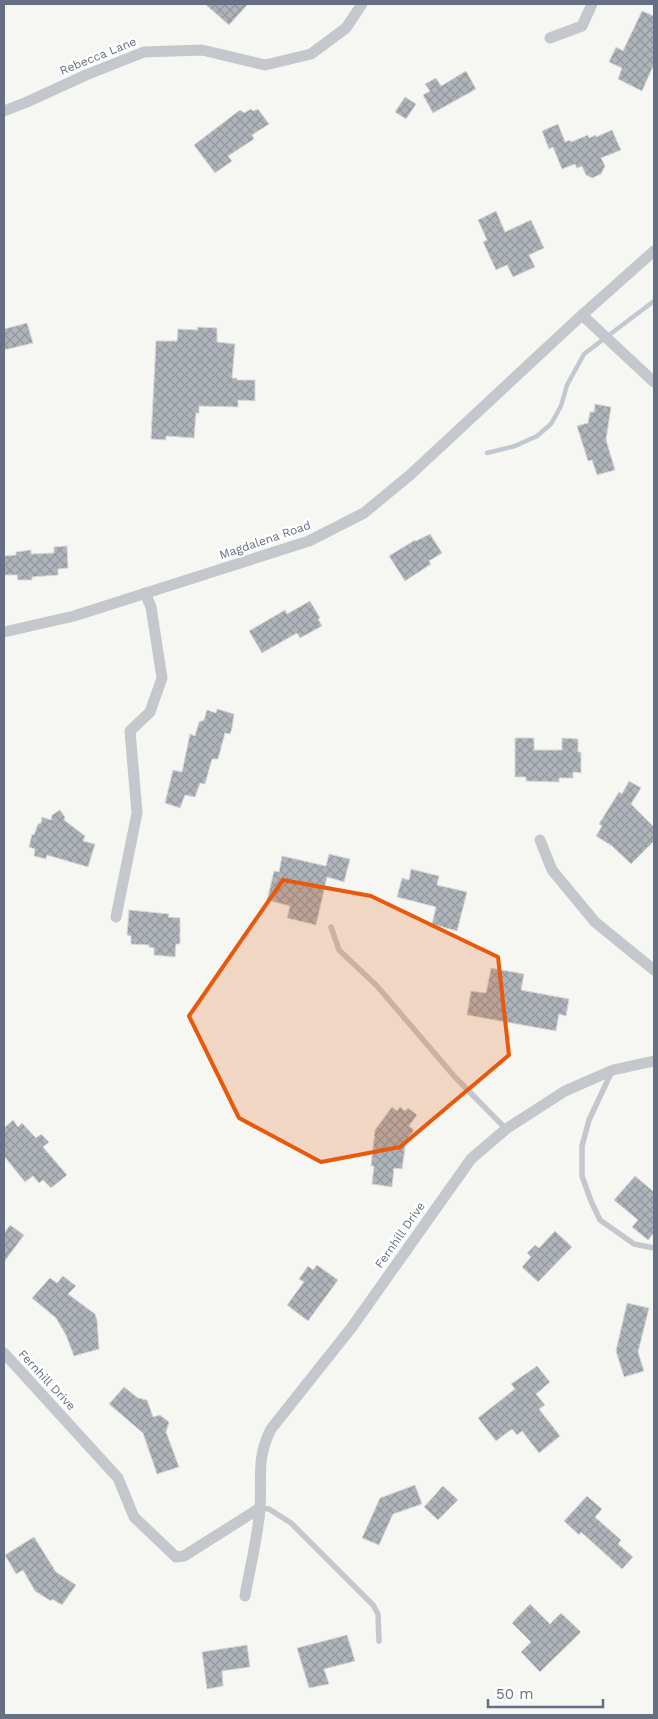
<svg xmlns="http://www.w3.org/2000/svg" width="658" height="1719" viewBox="0 0 658 1719" font-family="'Work Sans',sans-serif">
  <style>
    .lines { fill: none; stroke-linecap: round; stroke-linejoin: round }
    .stream { stroke: #c1c8cf; stroke-width: 4.5 }
    .building { fill: url(#building-cross-hatch); stroke: #d7d8d6 }
    .service { stroke: #c4c7cb; stroke-width: 5.5 }
    .minor { stroke: #c4c7cb; stroke-width: 11 }
    .marked { fill: #e8590c; fill-opacity: 0.2; stroke: #e8590c; stroke-width: 4; stroke-linejoin: round }
    .labels { text-anchor: middle; stroke-width: 5; stroke-linejoin: round; paint-order: stroke }
    .street-label { font-size: 12px; fill: #657084; stroke: #fff }
  </style>
  <defs>
    <pattern id="building-cross-hatch" width="8" height="8" patternUnits="userSpaceOnUse" patternTransform="scale(1.25)"><rect width="8" height="8" fill="#afb4bb"/><path d="M0 0l8 8M0 8l8-8" fill="none" stroke="#92979e"/></pattern>
  </defs>
  <rect width="100%" height="100%" fill="#f6f6f3"/>
  <g class="lines">
    <!-- stream -->
    <path class="stream" d="M 487,453 L 515,446 L 537,436 L 551,424 L 561,406 L 567,385 L 584,354 L 654,301"/>
  </g>
  <!-- building -->
  <g class="building">
    <path d="M 205,4 L 248,4 L 229,25 Z"/>
    <path d="M 642,11 L 654,16 L 654,64 L 642,91 L 618,79 L 622,68 L 609,62 L 616,47 L 623,51 Z"/>
    <path d="M 466,71 L 476,89 L 433,113 L 423,95 L 430,91 L 425,84 L 436,78 L 441,86 Z"/>
    <path d="M 405,97 L 416,104 L 406,119 L 395,112 Z"/>
    <path d="M 251,109 L 253,111 L 258,109 L 269,124 L 252,135 L 254,139 L 228,156 L 232,161 L 215,173 L 194,145 L 240,110 L 244,113 Z"/>
    <path d="M 558,124 L 565,142 L 570,140 L 571,142 L 588,135 L 589,138 L 596,135 L 596,137 L 612,130 L 621,150 L 601,158 L 605,166 L 601,174 L 592,178 L 586,175 L 582,166 L 577,168 L 575,164 L 562,169 L 553,147 L 549,149 L 542,131 Z"/>
    <path d="M 496,211 L 505,232 L 531,220 L 544,248 L 529,255 L 535,267 L 513,277 L 507,265 L 496,270 L 483,242 L 487,240 L 478,220 Z"/>
    <path d="M 27,323 L 33,343 L 4,350 L 4,329 Z"/>
    <path d="M 197,327 L 217,328 L 217,342 L 235,344 L 232,378 L 237,378 L 237,380 L 255,380 L 255,401 L 238,400 L 238,407 L 199,406 L 199,413 L 196,413 L 194,438 L 166,436 L 166,440 L 151,439 L 156,341 L 177,341 L 178,329 L 198,330 Z"/>
    <path d="M 595,404 L 611,407 L 606,440 L 615,470 L 597,475 L 592,460 L 588,461 L 577,426 L 588,423 L 590,412 L 594,412 Z"/>
    <path d="M 430,534 L 442,553 L 429,561 L 431,564 L 405,581 L 389,556 L 415,540 L 416,541 Z"/>
    <path d="M 67,546 L 68,568 L 58,569 L 58,575 L 32,577 L 32,580 L 18,580 L 17,575 L 4,575 L 4,556 L 16,555 L 16,552 L 31,550 L 31,554 L 54,553 L 54,547 Z"/>
    <path d="M 310,601 L 320,618 L 318,619 L 322,626 L 300,638 L 297,633 L 262,653 L 249,631 L 285,610 L 287,614 Z"/>
    <path d="M 217,709 L 234,714 L 232,728 L 230,734 L 225,733 L 218,759 L 212,759 L 205,784 L 200,783 L 195,797 L 185,795 L 180,808 L 165,803 L 173,770 L 182,772 L 190,734 L 195,736 L 199,722 L 204,720 L 207,710 L 216,713 Z"/>
    <path d="M 515,738 L 534,738 L 534,750 L 562,750 L 562,738 L 578,739 L 578,752 L 581,752 L 581,773 L 573,772 L 573,778 L 559,778 L 559,782 L 526,781 L 526,777 L 515,777 Z"/>
    <path d="M 629,781 L 641,788 L 631,804 L 654,827 L 654,841 L 631,864 L 612,846 L 596,836 L 602,826 L 599,824 L 619,792 L 622,794 Z"/>
    <path d="M 60,810 L 65,817 L 64,820 L 85,836 L 83,841 L 95,844 L 88,867 L 47,855 L 46,859 L 34,856 L 35,849 L 29,847 L 32,834 L 34,835 L 38,824 L 41,823 L 42,817 L 51,820 L 52,815 Z"/>
    <path d="M 329,854 L 350,859 L 344,882 L 327,877 L 316,925 L 287,918 L 290,906 L 267,900 L 274,871 L 279,872 L 282,856 L 326,866 Z"/>
    <path d="M 411,869 L 439,876 L 437,885 L 467,892 L 457,931 L 432,924 L 436,907 L 397,897 L 402,878 L 409,880 Z"/>
    <path d="M 129,910 L 169,914 L 168,917 L 180,918 L 180,944 L 176,944 L 175,957 L 154,955 L 154,948 L 149,947 L 149,945 L 131,944 L 131,936 L 127,935 Z"/>
    <path d="M 491,968 L 524,974 L 521,990 L 569,999 L 566,1016 L 559,1014 L 556,1031 L 467,1015 L 471,991 L 486,993 Z"/>
    <path d="M 392,1107 L 397,1111 L 400,1107 L 405,1111 L 408,1108 L 417,1115 L 409,1126 L 414,1130 L 406,1141 L 402,1169 L 394,1168 L 392,1187 L 372,1184 L 374,1166 L 371,1166 L 375,1130 Z"/>
    <path d="M 13,1120 L 18,1127 L 22,1123 L 36,1138 L 41,1134 L 49,1142 L 43,1147 L 67,1175 L 51,1188 L 43,1180 L 39,1183 L 33,1176 L 25,1182 L 4,1156 L 4,1128 Z"/>
    <path d="M 635,1176 L 654,1192 L 654,1233 L 648,1240 L 632,1227 L 638,1220 L 614,1200 Z"/>
    <path d="M 10,1225 L 24,1235 L 4,1262 L 4,1233 Z"/>
    <path d="M 555,1231 L 572,1247 L 538,1282 L 522,1267 L 531,1257 L 527,1253 L 535,1245 L 539,1248 Z"/>
    <path d="M 317,1265 L 338,1280 L 308,1321 L 287,1305 L 304,1282 L 299,1279 L 308,1266 L 313,1270 Z"/>
    <path d="M 63,1276 L 76,1286 L 68,1294 L 95,1314 L 97,1320 L 99,1349 L 74,1356 L 66,1335 L 56,1318 L 32,1298 L 50,1278 L 57,1283 Z"/>
    <path d="M 627,1303 L 649,1308 L 638,1352 L 644,1371 L 624,1377 L 616,1351 Z"/>
    <path d="M 537,1366 L 550,1382 L 536,1394 L 545,1405 L 539,1409 L 560,1436 L 539,1453 L 522,1431 L 517,1435 L 512,1429 L 496,1441 L 478,1418 L 515,1389 L 511,1384 Z"/>
    <path d="M 124,1387 L 138,1398 L 147,1400 L 153,1417 L 160,1415 L 169,1422 L 166,1432 L 179,1467 L 157,1474 L 143,1433 L 109,1404 Z"/>
    <path d="M 415,1485 L 422,1504 L 393,1514 L 379,1545 L 362,1538 L 380,1498 Z"/>
    <path d="M 443,1486 L 458,1500 L 438,1520 L 424,1507 Z"/>
    <path d="M 587,1496 L 602,1509 L 595,1517 L 621,1540 L 618,1544 L 633,1557 L 622,1569 L 581,1532 L 579,1535 L 564,1521 Z"/>
    <path d="M 34,1537 L 56,1572 L 76,1585 L 62,1605 L 52,1599 L 51,1601 L 35,1591 L 23,1570 L 16,1574 L 5,1555 Z"/>
    <path d="M 530,1604 L 550,1624 L 561,1613 L 581,1632 L 540,1672 L 521,1652 L 531,1642 L 512,1623 Z"/>
    <path d="M 347,1635 L 355,1661 L 324,1669 L 329,1684 L 309,1688 L 297,1648 Z"/>
    <path d="M 247,1645 L 250,1667 L 222,1671 L 223,1686 L 207,1689 L 202,1652 Z"/>
  </g>
  <g class="lines">
    <!-- service -->
    <g class="service">
      <path d="M 331,927 L 339,950 L 377,986 L 454,1076 L 506,1129"/>
      <path d="M 612,1071 L 589,1120 L 582,1146 L 582,1176 L 591,1201 L 600,1220 L 634,1244 L 654,1248"/>
      <path d="M 260,1508 L 269,1509 L 291,1523 L 373,1605 L 378,1614 L 379,1641"/>
    </g>
    <!-- minor -->
    <g class="minor">
      <path d="M 550,38 L 582,26 L 592,4"/>
      <path d="M 4,111 L 27,102 L 86,75 L 144,52 L 202,50 L 265,65 L 311,54 L 346,28 L 362,4"/>
      <path d="M 582,315 L 654,382"/>
      <path d="M 4,632 L 74,616 L 309,541 L 364,513 L 410,475 L 582,315 L 654,251"/>
      <path d="M 540,840 L 552,870 L 595,922 L 654,970"/>
      <path d="M 116,917 L 137,813 L 130,731 L 150,712 L 162,678 L 151,607 L 145,593"/>
      <path d="M 4,1353 L 118,1478 L 134,1517 L 176,1557 L 184,1556 L 260,1508"/>
      <path d="M 245,1596 C 250,1567 258,1537 260,1508 C 262,1476 256,1459 271,1429 L 352,1327 L 471,1159 L 506,1129 L 565,1091 L 613,1070 L 654,1061"/>
    </g>
  </g>
  <!-- marked area -->
  <path class="marked" d="M 283,880 L 371,896 L 498,957 L 509,1055 L 400,1147 L 321,1162 L 239,1118 L 189,1016 Z"/>
  <g class="labels">
    <!-- street labels -->
    <g class="street-label">
      <text transform="translate(98 56) rotate(-22)" y="4">Rebecca Lane</text>
      <text transform="translate(265 540) rotate(-19)" y="4">Magdalena Road</text>
      <text transform="translate(400 1235) rotate(-55)" y="4">Fernhill Drive</text>
      <text transform="translate(47 1380) rotate(47)" y="4">Fernhill Drive</text>
    </g>
  </g>
  <!-- border -->
  <rect width="658" height="1719" fill="none" stroke="#657084" stroke-width="10"/>
  <!-- scale -->
  <path d="M488 1699v8h115v-8" fill="none" stroke="#657084" stroke-width="2.5"/>
  <text x="496" y="1699" font-size="15" fill="#657084" stroke="#ffffff" stroke-width="4" paint-order="stroke">50 m</text>
</svg>
